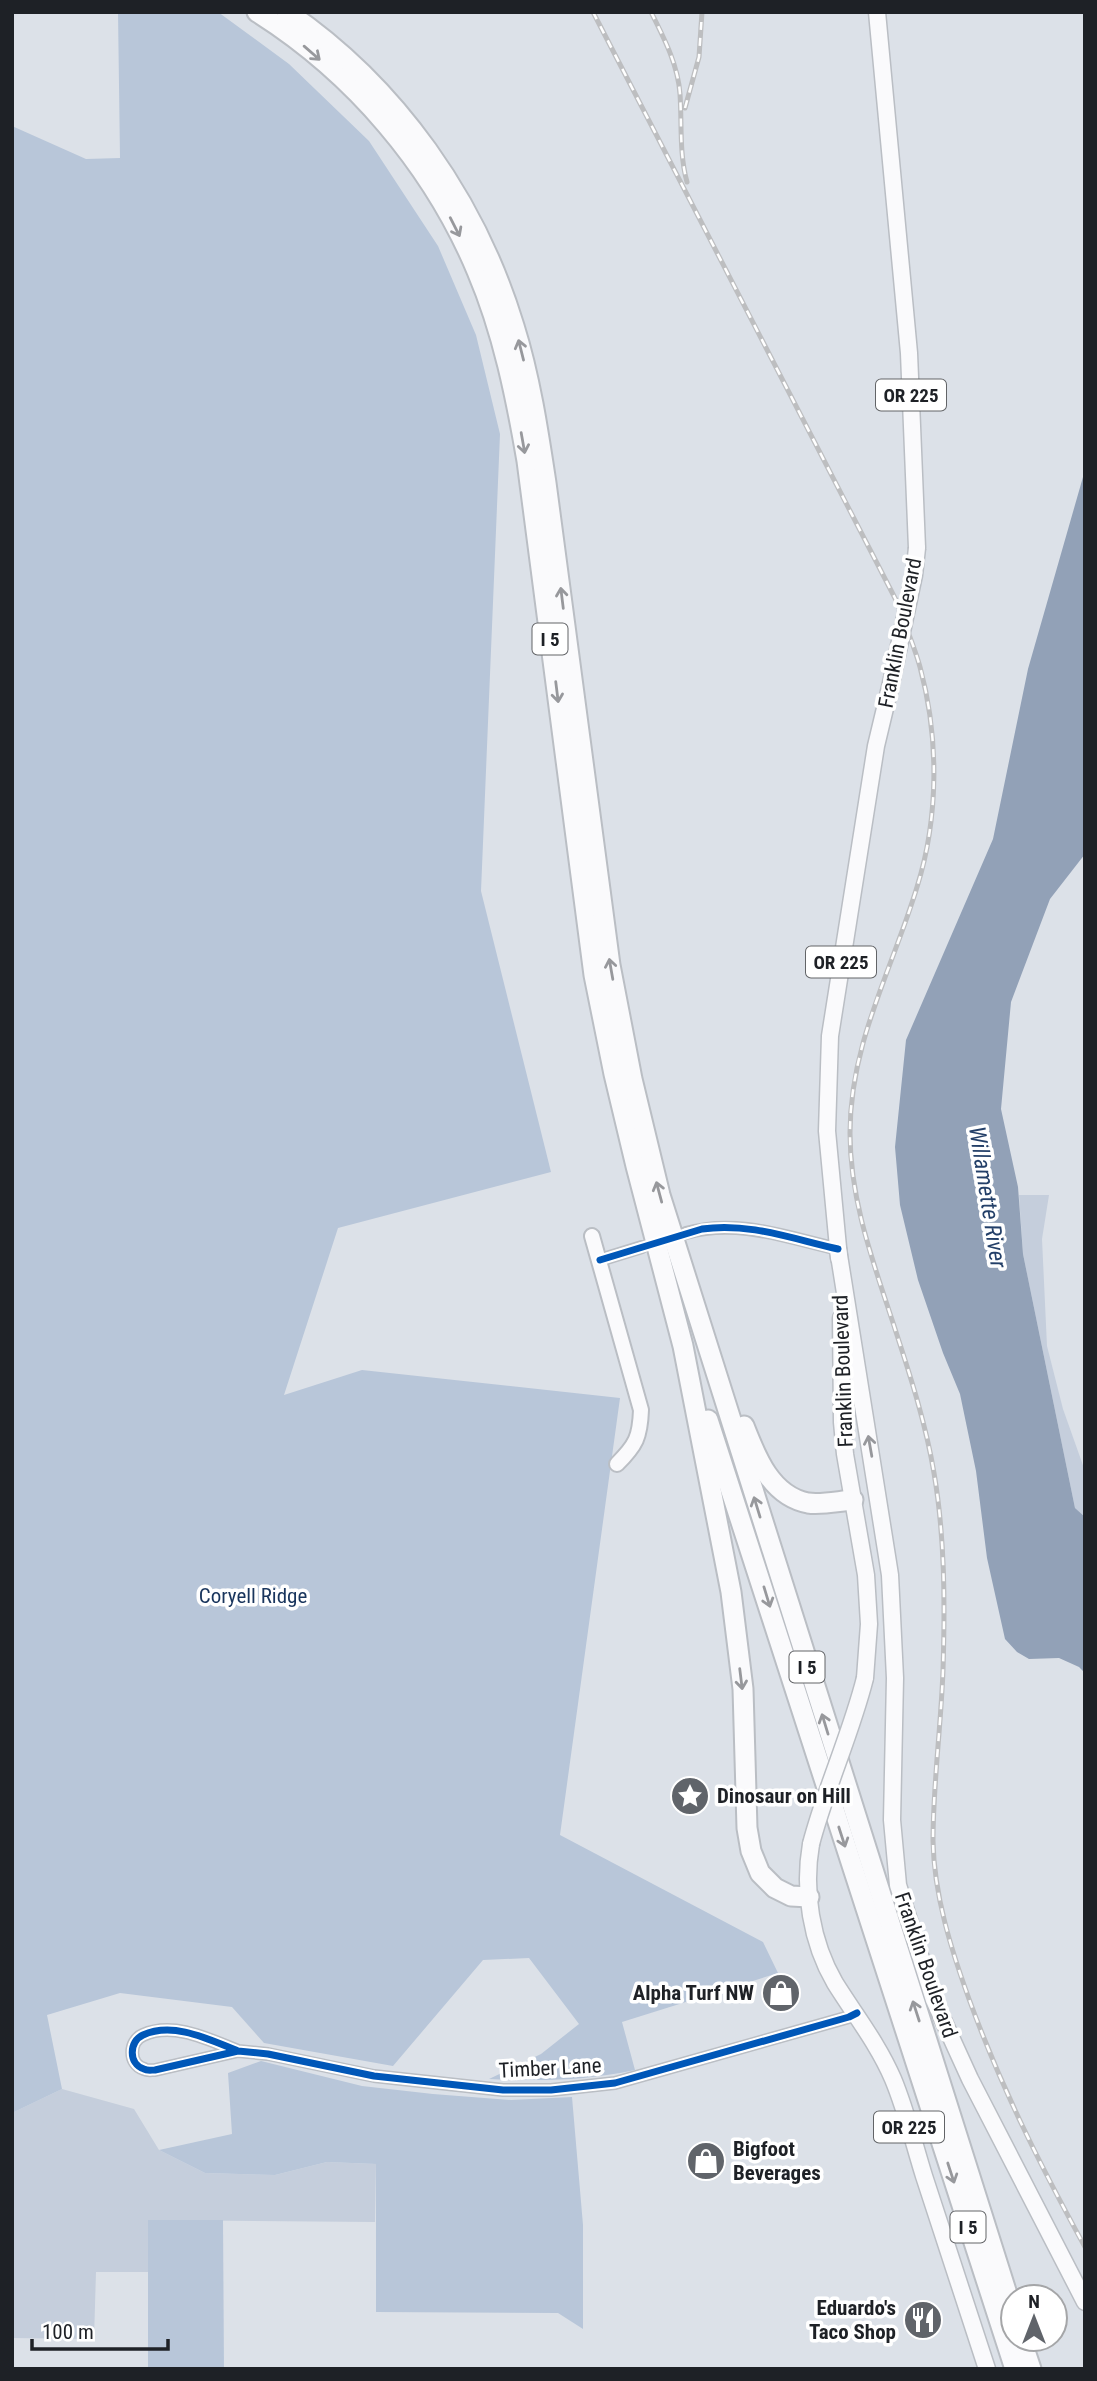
<svg xmlns="http://www.w3.org/2000/svg" width="1097" height="2381" viewBox="0 0 1097 2381" font-family="'Roboto Condensed',sans-serif">
  <style>
    .green { fill: #c5cedc }
    .forest { fill: #b8c6d9 }
    .water { fill: #92a1b7 }
    .lines { fill: none; stroke-linecap: round; stroke-linejoin: round }
    .street-casing { stroke: #babec4; stroke-width: 14 }
    .secondary-casing { stroke: #babec4; stroke-width: 18 }
    .primary-casing { stroke: #babec4; stroke-width: 19 }
    .highway-casing { stroke: #babec4; stroke-width: 23 }
    .street { stroke: #fafafc; stroke-width: 10 }
    .secondary { stroke: #fafafc; stroke-width: 14 }
    .primary { stroke: #fafafc; stroke-width: 16 }
    .highway { stroke: #fafafc; stroke-width: 19 }
    .rail-casing { stroke: #bdbec0; stroke-width: 5 }
    .rail { stroke: #fff; stroke-width: 2.5; stroke-dasharray: 8; stroke-linecap: butt }
    .primary-bridge-casing { stroke: #babec4; stroke-width: 19; stroke-linecap: butt }
    .primary-bridge { stroke: #fafafc; stroke-width: 16 }
    .cycleway-casing { stroke: #fff; stroke-width: 11 }
    .cycleway { stroke: #0057b8; stroke-width: 7 }
    .oneway { stroke: #97989c }
    .labels { text-anchor: middle; stroke-width: 7; stroke-linejoin: round; paint-order: stroke }
    .shield { fill: #fff; stroke: #626467; stroke-width: 2 }
    .shield-label { font-size: 19px; font-weight: bold; fill: #1e2126 }
    .street-label { font-size: 21px; fill: #1e2126; stroke: #fff }
    .park-label { font-size: 21px; fill: #19355d; stroke: #fff }
    .poi-label { font-size: 21px; font-weight: bold; fill: #1e2126; stroke: #fff; text-anchor: start }
    .water-label { font-size: 23px; font-style: italic; fill: #233f68; stroke: #fff }
  </style>
  <rect width="100%" height="100%" fill="#dce1e8"/>
  <!-- green -->
  <g class="green">
    <path d="M 1019,1195 L 1049,1195 L 1042,1239 L 1047,1346 L 1063,1409 L 1085,1471 L 1085,1517 L 1075,1508 L 1023,1254 Z"/>
    <path d="M 62,2089 L 134,2109 L 159,2150 L 205,2173 L 275,2175 L 327,2162 L 376,2164 L 375,2222 L 148,2220 L 148,2272 L 96,2272 L 94,2339 L 12,2338 L 12,2113 Z"/>
  </g>
  <!-- forest -->
  <g class="forest">
    <path d="M 118,12 L 218,12 L 289,64 L 369,141 L 438,246 L 476,335 L 500,434 L 481,891 L 551,1172 L 338,1228 L 284,1395 L 362,1370 L 620,1398 L 560,1835 L 763,1942 L 778,1973 L 622,2022 L 635,2070 C 583,2081 541,2081 489,2079 L 541,2054 L 579,2024 L 529,1958 L 483,1960 L 393,2066 L 264,2043 L 232,2007 L 120,1993 L 47,2015 L 62,2089 L 12,2113 L 12,126 L 86,159 L 120,158 Z"/>
    <path d="M 261,2061 L 362,2086 L 433,2094 L 511,2100 L 572,2097 L 583,2225 L 583,2329 L 558,2313 L 376,2312 L 376,2164 L 327,2162 L 275,2175 L 205,2173 L 159,2150 L 232,2134 L 228,2073 Z"/>
    <path d="M 148,2220 L 223,2220 L 224,2369 L 148,2369 Z"/>
  </g>
  <!-- water -->
  <path class="water" d="M 1085,470 L 1085,854 L 1050,899 L 1011,1002 L 1001,1109 L 1018,1187 L 1023,1254 L 1075,1508 L 1085,1517 L 1085,1673 L 1079,1667 L 1059,1658 L 1029,1659 L 1017,1652 L 1005,1639 L 987,1558 L 976,1471 L 960,1394 L 943,1353 L 918,1280 L 900,1205 L 895,1147 L 906,1040 L 993,839 L 1028,669 Z"/>
  <g class="lines">
    <defs>
      <g id="street">
        <path d="M 686,1233 C 738,1218 788,1238 838,1249"/>
        <path d="M 600,1260 L 642,1247"/>
        <path d="M 238,2051 C 210,2040 174,2021 143,2035 C 129,2041 128,2064 144,2069 C 147,2071 151,2070 155,2070 L 238,2051 L 268,2054 L 374,2076 L 503,2090 L 551,2090 L 615,2083 L 849,2017 L 857,2013"/>
      </g>
      <path id="secondary" d="M 592,1236 L 641,1410 C 640,1437 636,1445 617,1464"/>
      <g id="primary">
        <path d="M 877,12 L 909,353 L 917,548"/>
        <path d="M 838,1249 L 890,1575 L 895,1678 L 892,1820 L 898,1885 L 934,2000 L 970,2079 L 1085,2302"/>
        <path d="M 839,1258 L 827,1131 L 830,1036 L 876,746 L 892,679"/>
        <path d="M 841,1318 L 842,1422 L 845,1454 L 866,1575 L 869,1624 L 865,1678"/>
        <path d="M 811,1844 C 803,1890 811,1942 835,1983 C 855,2015 878,2044 893,2079 C 906,2110 914,2144 924,2176 C 945,2240 966,2304 987,2369"/>
      </g>
      <g id="highway">
        <path d="M 257,12 C 354,73 433,166 477,271 C 503,332 516,397 527,461 L 594,975 L 614,1074 L 636,1166 L 683,1346 L 731,1592 L 743,1689 L 747,1828 L 751,1851 L 760,1873 L 775,1888 L 791,1896 L 809,1897"/>
        <path d="M 287,12 C 396,86 476,201 514,326 C 530,377 538,430 546,483 L 610,965 L 632,1079 L 660,1195 L 1013,2313"/>
        <path d="M 708,1420 L 1015,2369"/>
        <path d="M 744,1426 C 756,1457 771,1496 808,1503 C 822,1505 839,1501 853,1500"/>
        <path d="M 1021,2339 L 1031,2369"/>
      </g>
    </defs>
    <!-- street casing -->
    <use href="#street" class="street-casing"/>
    <!-- secondary casing -->
    <use href="#secondary" class="secondary-casing"/>
    <!-- primary casing -->
    <use href="#primary" class="primary-casing"/>
    <!-- highway casing -->
    <use href="#highway" class="highway-casing"/>
    <!-- street -->
    <use href="#street" class="street"/>
    <!-- secondary -->
    <use href="#secondary" class="secondary"/>
    <!-- primary -->
    <use href="#primary" class="primary"/>
    <!-- highway -->
    <use href="#highway" class="highway"/>
    <defs>
      <g id="rail">
        <path d="M 593,12 L 897,602 C 904,623 914,645 920,667 C 939,737 939,817 917,887 C 892,970 850,1043 850,1133 C 850,1203 875,1267 896,1332 C 911,1378 926,1425 934,1473 C 945,1537 945,1605 943,1670 C 941,1727 933,1784 933,1841 C 934,1895 951,1949 969,1999 C 1001,2087 1040,2165 1085,2247"/>
        <path d="M 651,12 C 664,38 678,65 680,94 C 682,123 679,153 687,182"/>
        <path d="M 685,108 L 699,57 L 702,12"/>
      </g>
    </defs>
    <!-- rail casing -->
    <use href="#rail" class="rail-casing"/>
    <!-- rail -->
    <use href="#rail" class="rail"/>
    <defs>
      <g id="primary-bridge">
        <path d="M 892,679 L 914,575 L 917,548"/>
        <path d="M 811,1844 C 826,1787 851,1734 865,1678"/>
      </g>
    </defs>
    <!-- primary-bridge casing -->
    <use href="#primary-bridge" class="primary-bridge-casing"/>
    <!-- primary-bridge -->
    <use href="#primary-bridge" class="primary-bridge"/>
    <defs>
      <g id="cycleway">
        <path d="M 600,1260 L 702,1229 C 748,1222 793,1239 838,1249"/>
        <path d="M 238,2051 C 210,2040 174,2021 143,2035 C 129,2041 128,2064 144,2069 C 147,2071 151,2070 155,2070 L 238,2051 L 268,2054 L 374,2076 L 503,2090 L 551,2090 L 615,2083 L 849,2017 L 857,2013"/>
      </g>
    </defs>
    <!-- cycleway casing -->
    <use href="#cycleway" class="cycleway-casing"/>
    <!-- cycleway -->
    <use href="#cycleway" class="cycleway"/>
  </g>
  <!-- one-way arrows -->
  <defs><path id="oneway-shaft" d="M-6 0H5M1.5-3L5.5 0L1.5 3" fill="none" stroke-width="1.6" stroke-linecap="round" stroke-linejoin="round" transform="scale(1.75)"/></defs>
  <g class="oneway">
    <use href="#oneway-shaft" transform="translate(312 53) rotate(41)"/>
    <use href="#oneway-shaft" transform="translate(455 227) rotate(63)"/>
    <use href="#oneway-shaft" transform="translate(521 350) rotate(-104)"/>
    <use href="#oneway-shaft" transform="translate(523 443) rotate(80)"/>
    <use href="#oneway-shaft" transform="translate(562 598) rotate(-97)"/>
    <use href="#oneway-shaft" transform="translate(557 692) rotate(83)"/>
    <use href="#oneway-shaft" transform="translate(611 969) rotate(-100)"/>
    <use href="#oneway-shaft" transform="translate(659 1192) rotate(-105)"/>
    <use href="#oneway-shaft" transform="translate(870 1446) rotate(-100)"/>
    <use href="#oneway-shaft" transform="translate(757 1507) rotate(-107)"/>
    <use href="#oneway-shaft" transform="translate(767 1597) rotate(73)"/>
    <use href="#oneway-shaft" transform="translate(741 1679) rotate(83)"/>
    <use href="#oneway-shaft" transform="translate(825 1724) rotate(-107)"/>
    <use href="#oneway-shaft" transform="translate(842 1837) rotate(72)"/>
    <use href="#oneway-shaft" transform="translate(916 2011) rotate(-108)"/>
    <use href="#oneway-shaft" transform="translate(951 2173) rotate(72)"/>
  </g>
  <!-- icons -->
  <defs>
    <symbol id="sight-disc" viewBox="-11 -11 22 22"><circle r="9.5" fill="#60646a" stroke="#fff"/><path d="M0-6L1.8-2.2L6-1.7L2.9 1.2L3.7 5.4L0 3.3L-3.7 5.4L-2.9 1.2L-6-1.7L-1.8-2.2Z" fill="#fff"/></symbol>
    <symbol id="shop-disc" viewBox="-11 -11 22 22"><circle r="9.5" fill="#60646a" stroke="#fff"/><path d="M-5-2.5h2.3a2.7 3.5 0 0 1 5.4 0H5L5.5 6h-11ZM-1.5-2.5h3a1.5 2.3 0 0 0-3 0Z" fill="#fff"/></symbol>
    <symbol id="restaurant-disc" viewBox="-11 -11 22 22"><circle r="9.5" fill="#60646a" stroke="#fff"/><path d="M-5-6h1v4h1v-4h1v4h1v-4h1v5L-1.5 .5V6h-2V.5L-5-1ZM5-6V6H3V1.5H1.5Q1.5-4 5-6Z" fill="#fff"/></symbol>
  </defs>
  <g fill-rule="evenodd">
    <use href="#sight-disc" x="668" y="1774" width="44" height="44"/>
    <use href="#shop-disc" x="759" y="1971" width="44" height="44"/>
    <use href="#shop-disc" x="684" y="2139" width="44" height="44"/>
    <use href="#restaurant-disc" x="901" y="2298" width="44" height="44"/>
  </g>
  <g class="labels">
    <!-- shield labels -->
    <g class="shield">
      <rect x="876" y="379.5" width="70" height="31" rx="5"/>
      <rect x="532.5" y="623.5" width="35" height="31" rx="5"/>
      <rect x="806" y="946.5" width="70" height="31" rx="5"/>
      <rect x="789.5" y="1651.5" width="35" height="31" rx="5"/>
      <rect x="874" y="2111.5" width="70" height="31" rx="5"/>
      <rect x="950.5" y="2211.5" width="35" height="31" rx="5"/>
    </g>
    <g class="shield-label">
      <text x="911" y="402">OR 225</text>
      <text x="550" y="646">I 5</text>
      <text x="841" y="969">OR 225</text>
      <text x="807" y="1674">I 5</text>
      <text x="909" y="2134">OR 225</text>
      <text x="968" y="2234">I 5</text>
    </g>
    <!-- street labels -->
    <g class="street-label">
      <text transform="translate(900 633) rotate(-79)" y="7">Franklin Boulevard</text>
      <text transform="translate(843 1371) rotate(-92)" y="7">Franklin Boulevard</text>
      <text transform="translate(926 1965) rotate(71)" y="7">Franklin Boulevard</text>
      <text transform="translate(550 2068) rotate(-3)" y="7">Timber Lane</text>
    </g>
    <!-- park labels -->
    <g class="park-label">
      <text x="253" y="1603">Coryell Ridge</text>
    </g>
    <!-- poi labels -->
    <g class="poi-label">
      <text x="717" y="1803">Dinosaur on Hill</text>
      <text x="754" y="2000" text-anchor="end">Alpha Turf NW</text>
      <text x="733" y="2156">Bigfoot<tspan x="733" dy="24">Beverages</tspan></text>
      <text x="896" y="2315" text-anchor="end">Eduardo's<tspan x="896" dy="24">Taco Shop</tspan></text>
    </g>
    <!-- water labels -->
    <g class="water-label">
      <text transform="translate(988 1197) rotate(81)" y="8">Willamette River</text>
    </g>
  </g>
  <!-- border -->
  <rect width="1097" height="2381" fill="none" stroke="#1e2126" stroke-width="28"/>
  <!-- north arrow -->
  <g transform="translate(1034 2318)"><circle r="33" fill="#ffffff" stroke="#a5a6a8" stroke-width="2"/>
  <path d="M0-5L12 26L0 18L-12 26Z" fill="#60646a"/>
  <text y="-10" font-size="19" font-weight="bold" text-anchor="middle" fill="#1e2126">N</text>
  </g>
  <!-- scale -->
  <path d="M32 2339v10h136v-10" fill="none" stroke="#1e2126" stroke-width="3.5"/>
  <text x="42" y="2339" font-size="21" fill="#1e2126" stroke="#ffffff" stroke-width="5" paint-order="stroke">100 m</text>
</svg>
